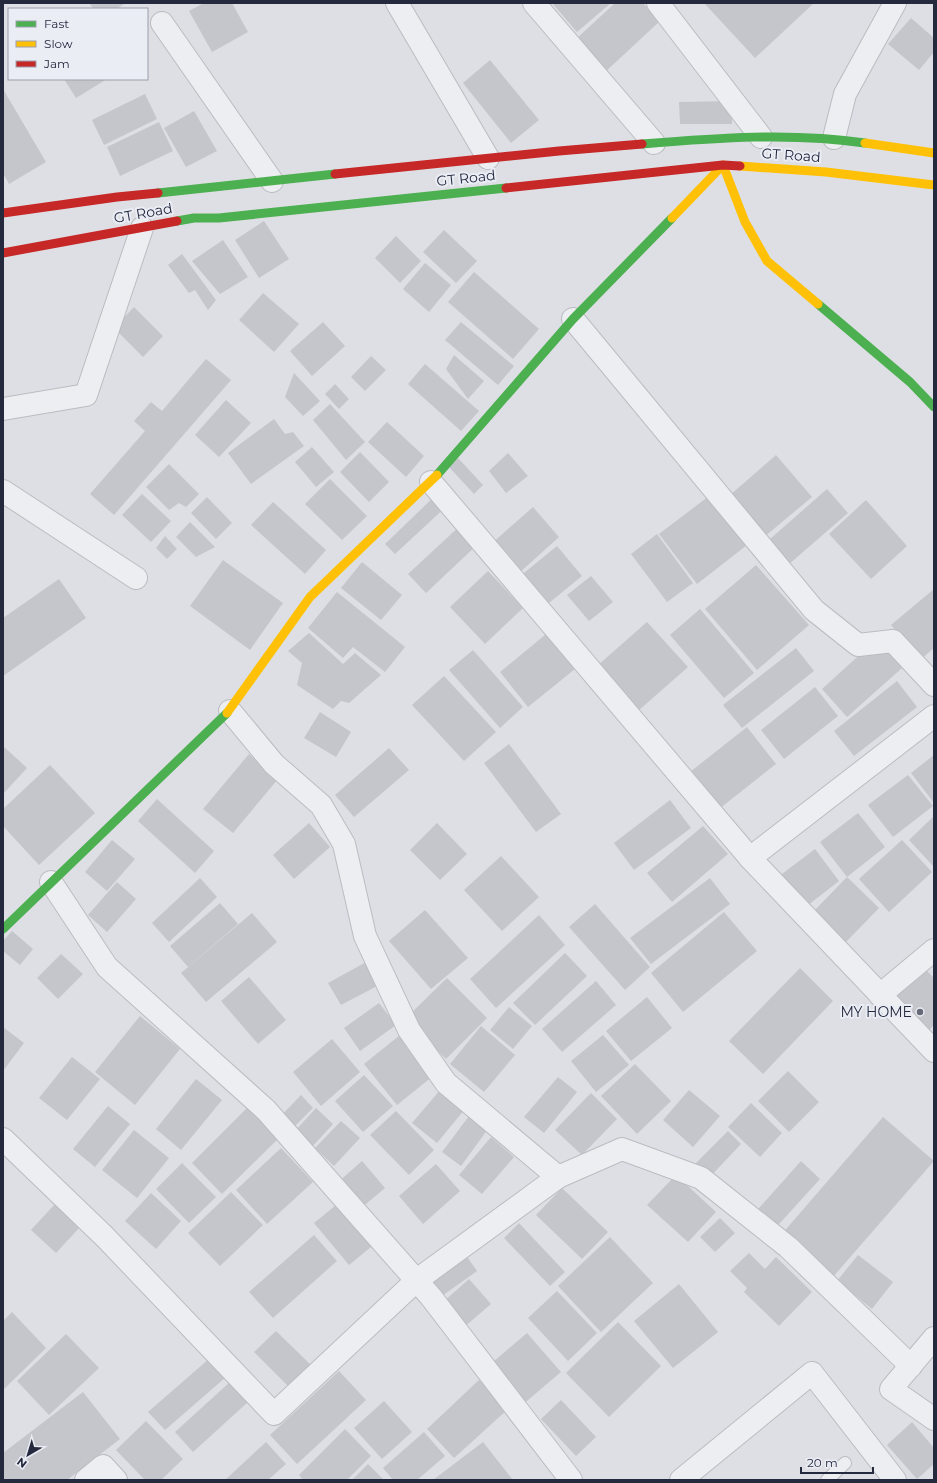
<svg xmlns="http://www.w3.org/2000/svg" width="937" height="1483" viewBox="0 0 937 1483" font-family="Montserrat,sans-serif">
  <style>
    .building { fill: #c5c6cc }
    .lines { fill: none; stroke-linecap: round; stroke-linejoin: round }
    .lane-casing { stroke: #bbbcc2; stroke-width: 14 }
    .street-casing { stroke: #bbbcc2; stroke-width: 24 }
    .lane { stroke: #edeef1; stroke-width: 12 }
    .street { stroke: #edeef1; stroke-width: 22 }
    .fast { stroke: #4caf50; stroke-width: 9 }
    .slow { stroke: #ffc107; stroke-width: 9 }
    .jam { stroke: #c62828; stroke-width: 9 }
    .poi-dot { fill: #656978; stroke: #ebedf5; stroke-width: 1.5 }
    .labels { text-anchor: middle; stroke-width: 4; stroke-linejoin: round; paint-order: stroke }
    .street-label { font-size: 14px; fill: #24293e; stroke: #ebedf5 }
    .poi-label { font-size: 14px; fill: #24293e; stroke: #ebedf5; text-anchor: end }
  </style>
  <rect width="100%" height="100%" fill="#dedfe4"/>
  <!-- building -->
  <g class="building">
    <path d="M 89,3 L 125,3 L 117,9 L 94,9 Z"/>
    <path d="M 204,3 L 232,3 L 248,32 L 212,52 L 189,11 Z"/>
    <path d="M 552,3 L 611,3 L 577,32 Z"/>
    <path d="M 615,3 L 643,3 L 660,21 L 604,73 L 574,41 Z"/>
    <path d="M 704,3 L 814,3 L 755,58 Z"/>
    <path d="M 911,18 L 934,38 L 934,52 L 919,70 L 888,44 Z"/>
    <path d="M 490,60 L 539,120 L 511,143 L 463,83 Z"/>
    <path d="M 64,79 L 107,79 L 76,98 Z"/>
    <path d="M 3,89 L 46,162 L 9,184 L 3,173 Z"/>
    <path d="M 145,94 L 157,119 L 104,145 L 92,120 Z"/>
    <path d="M 732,101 L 732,124 L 680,124 L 679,102 Z"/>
    <path d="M 194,111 L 217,151 L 186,167 L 164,128 Z"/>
    <path d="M 159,122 L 173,151 L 120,176 L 107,147 Z"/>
    <path d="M 264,221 L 289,259 L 259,278 L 235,240 Z"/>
    <path d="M 444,230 L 477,261 L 456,283 L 423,252 Z"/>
    <path d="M 396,236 L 421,261 L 400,283 L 375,258 Z"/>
    <path d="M 223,240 L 248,277 L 220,294 L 192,261 Z"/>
    <path d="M 182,254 L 216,300 L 208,310 L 195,290 L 189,293 L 168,265 Z"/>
    <path d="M 425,263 L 451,285 L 429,312 L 403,289 Z"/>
    <path d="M 474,272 L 539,329 L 513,359 L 448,302 Z"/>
    <path d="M 263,293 L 299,324 L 274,352 L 239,320 Z"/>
    <path d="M 134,307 L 163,336 L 143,357 L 114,328 Z"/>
    <path d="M 323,322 L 345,346 L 312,376 L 290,351 Z"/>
    <path d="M 461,322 L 514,366 L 498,385 L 445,340 Z"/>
    <path d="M 454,355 L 484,381 L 468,399 L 446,369 Z"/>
    <path d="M 371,356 L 386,370 L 365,391 L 351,377 Z"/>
    <path d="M 206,359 L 231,380 L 114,515 L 90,494 L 145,431 L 134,421 L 151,402 L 162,411 Z"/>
    <path d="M 425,364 L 479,411 L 461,431 L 408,384 Z"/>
    <path d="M 294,373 L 320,401 L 303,416 L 285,397 Z"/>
    <path d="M 335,384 L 349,399 L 339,409 L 325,394 Z"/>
    <path d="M 226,400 L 251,423 L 219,457 L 195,435 Z"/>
    <path d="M 330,404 L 365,442 L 346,460 L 313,420 Z"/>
    <path d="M 274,419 L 285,434 L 293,432 L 304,446 L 251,484 L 228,453 Z"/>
    <path d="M 387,422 L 424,456 L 406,477 L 368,442 Z"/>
    <path d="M 312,447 L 334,472 L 316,487 L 295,462 Z"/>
    <path d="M 360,452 L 389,482 L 369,502 L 340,472 Z"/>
    <path d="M 508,453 L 528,476 L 506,493 L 489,471 Z"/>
    <path d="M 776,455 L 812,497 L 757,543 L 722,502 Z"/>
    <path d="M 458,458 L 483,485 L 474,494 L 449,467 Z"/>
    <path d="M 169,464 L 199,494 L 186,507 L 179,503 L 169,510 L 146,487 Z"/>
    <path d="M 330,479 L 367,516 L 342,540 L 305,504 Z"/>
    <path d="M 827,489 L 848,513 L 773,578 L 753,554 Z"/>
    <path d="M 438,493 L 449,504 L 395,554 L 385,544 Z"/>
    <path d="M 142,494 L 171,521 L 151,542 L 122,515 Z"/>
    <path d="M 709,496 L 747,545 L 697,584 L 659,534 Z"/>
    <path d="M 207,497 L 232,523 L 216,539 L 191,513 Z"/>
    <path d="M 866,500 L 907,546 L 871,579 L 829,534 Z"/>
    <path d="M 273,502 L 326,550 L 305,574 L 251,525 Z"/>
    <path d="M 533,507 L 559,537 L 517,575 L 490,545 Z"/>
    <path d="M 190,522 L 215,547 L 196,557 L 176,537 Z"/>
    <path d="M 462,524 L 479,543 L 426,593 L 408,574 Z"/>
    <path d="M 657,534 L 693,583 L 667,602 L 631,554 Z"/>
    <path d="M 165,536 L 177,549 L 167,559 L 156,548 Z"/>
    <path d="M 557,546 L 582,576 L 544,607 L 519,577 Z"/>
    <path d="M 223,560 L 283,603 L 250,650 L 190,606 Z"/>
    <path d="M 362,562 L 402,595 L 381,620 L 341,588 Z"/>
    <path d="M 756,565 L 809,625 L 757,670 L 705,609 Z"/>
    <path d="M 488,571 L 523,608 L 485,644 L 450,607 Z"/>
    <path d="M 591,576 L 613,602 L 589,621 L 567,595 Z"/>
    <path d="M 59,579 L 86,618 L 3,676 L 3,618 Z"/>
    <path d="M 934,589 L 934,648 L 920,660 L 891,625 Z"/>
    <path d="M 337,592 L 405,647 L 385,672 L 353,647 L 343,658 L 308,628 Z"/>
    <path d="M 700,609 L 754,673 L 724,698 L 670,635 Z"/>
    <path d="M 647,622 L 688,667 L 638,711 L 597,666 Z"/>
    <path d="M 551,630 L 580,665 L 528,707 L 500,672 Z"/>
    <path d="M 309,633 L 343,664 L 355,653 L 381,675 L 349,703 L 341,701 L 333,709 L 297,685 L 302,663 L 288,651 Z"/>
    <path d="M 877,639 L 902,668 L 847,717 L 822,689 Z"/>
    <path d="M 796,648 L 814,671 L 742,728 L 723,705 Z"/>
    <path d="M 473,650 L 523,707 L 500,728 L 449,670 Z"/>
    <path d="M 444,676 L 496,732 L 464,761 L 412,705 Z"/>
    <path d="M 897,681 L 917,707 L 854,756 L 834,731 Z"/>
    <path d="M 815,687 L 838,716 L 784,759 L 761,730 Z"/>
    <path d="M 320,712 L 351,732 L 336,757 L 304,738 Z"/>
    <path d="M 747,727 L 776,764 L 719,809 L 690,772 Z"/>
    <path d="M 509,744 L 561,814 L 536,832 L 484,763 Z"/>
    <path d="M 3,746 L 27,768 L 3,794 Z"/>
    <path d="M 389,748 L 409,770 L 354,817 L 335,795 Z"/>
    <path d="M 249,754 L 278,779 L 233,833 L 203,809 Z"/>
    <path d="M 934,755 L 934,803 L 911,773 Z"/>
    <path d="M 50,765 L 95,813 L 39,865 L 3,826 L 3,809 Z"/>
    <path d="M 908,775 L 933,806 L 893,837 L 868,805 Z"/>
    <path d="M 157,799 L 214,851 L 195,873 L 138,821 Z"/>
    <path d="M 670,800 L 691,828 L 634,870 L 614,843 Z"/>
    <path d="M 858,813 L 885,847 L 847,877 L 879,908 L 846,942 L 814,911 L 847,877 L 820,842 Z"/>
    <path d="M 934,816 L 934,867 L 909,840 Z"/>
    <path d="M 309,823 L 330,847 L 294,879 L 273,855 Z"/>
    <path d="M 437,823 L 467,854 L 440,880 L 410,850 Z"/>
    <path d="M 703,826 L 728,854 L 672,902 L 647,873 Z"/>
    <path d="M 112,840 L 135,859 L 107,891 L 85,872 Z"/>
    <path d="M 902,840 L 932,872 L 889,912 L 859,879 Z"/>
    <path d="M 815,849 L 839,881 L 803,909 L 778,877 Z"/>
    <path d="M 501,856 L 539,897 L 502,931 L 464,890 Z"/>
    <path d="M 200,878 L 217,897 L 169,942 L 152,923 Z"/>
    <path d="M 710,878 L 730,904 L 651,964 L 630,938 Z"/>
    <path d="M 117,882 L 136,899 L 107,932 L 88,915 Z"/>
    <path d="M 220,903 L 238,924 L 188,967 L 170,946 Z"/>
    <path d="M 595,904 L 650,967 L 625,990 L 569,927 Z"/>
    <path d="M 425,910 L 468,958 L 431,989 L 389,941 Z"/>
    <path d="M 724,912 L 757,951 L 683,1012 L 651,973 Z"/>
    <path d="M 252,913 L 277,942 L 206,1002 L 181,973 Z"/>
    <path d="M 539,915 L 565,945 L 496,1008 L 470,979 Z"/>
    <path d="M 12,931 L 33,949 L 20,965 L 3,951 L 3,941 Z"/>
    <path d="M 565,953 L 587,976 L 535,1025 L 513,1003 Z"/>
    <path d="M 61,954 L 83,974 L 58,999 L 37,978 Z"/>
    <path d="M 368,961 L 381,984 L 341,1005 L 328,983 Z"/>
    <path d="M 923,967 L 934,978 L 934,1025 L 926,1033 L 892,999 Z"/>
    <path d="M 800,968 L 833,1001 L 763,1074 L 729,1041 Z"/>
    <path d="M 249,977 L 286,1020 L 258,1044 L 221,1001 Z"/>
    <path d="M 447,978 L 487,1018 L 446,1059 L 405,1019 Z"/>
    <path d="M 596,981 L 616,1005 L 562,1052 L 542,1029 Z"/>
    <path d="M 647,997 L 672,1028 L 631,1061 L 606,1031 Z"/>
    <path d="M 379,1003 L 396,1025 L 360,1051 L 344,1028 Z"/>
    <path d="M 509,1007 L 532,1026 L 513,1049 L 490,1030 Z"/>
    <path d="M 140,1016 L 180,1049 L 135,1105 L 95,1072 Z"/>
    <path d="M 481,1026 L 515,1055 L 484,1092 L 450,1064 Z"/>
    <path d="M 3,1027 L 24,1043 L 3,1071 Z"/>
    <path d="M 400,1035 L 433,1076 L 397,1105 L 364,1064 Z"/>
    <path d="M 603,1035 L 629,1065 L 596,1092 L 571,1061 Z"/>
    <path d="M 332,1039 L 360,1072 L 321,1106 L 293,1072 Z"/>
    <path d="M 72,1057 L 100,1079 L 67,1120 L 39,1098 Z"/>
    <path d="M 635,1064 L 671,1101 L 637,1134 L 601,1096 Z"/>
    <path d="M 788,1071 L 819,1102 L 789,1132 L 758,1101 Z"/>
    <path d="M 364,1075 L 393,1106 L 363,1132 L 335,1101 Z"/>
    <path d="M 558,1077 L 577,1092 L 544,1133 L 524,1117 Z"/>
    <path d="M 196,1079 L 222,1100 L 181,1150 L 156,1129 Z"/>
    <path d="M 441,1089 L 465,1109 L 437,1143 L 412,1123 Z"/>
    <path d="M 689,1090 L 720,1116 L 693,1147 L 663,1120 Z"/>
    <path d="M 591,1093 L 617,1119 L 582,1155 L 555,1130 Z"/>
    <path d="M 301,1095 L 313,1108 L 291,1130 L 279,1118 Z"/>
    <path d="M 751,1103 L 782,1133 L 760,1157 L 728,1127 Z"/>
    <path d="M 108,1106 L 130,1124 L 95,1167 L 73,1149 Z"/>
    <path d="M 248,1107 L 279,1138 L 222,1194 L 192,1163 Z"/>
    <path d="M 316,1108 L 333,1124 L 312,1147 L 295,1131 Z"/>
    <path d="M 396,1111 L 434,1150 L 409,1175 L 370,1135 Z"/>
    <path d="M 469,1116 L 488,1129 L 461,1166 L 442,1152 Z"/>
    <path d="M 883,1117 L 934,1161 L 832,1278 L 781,1235 Z"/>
    <path d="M 341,1121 L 360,1138 L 334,1166 L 315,1148 Z"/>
    <path d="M 134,1130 L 169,1158 L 137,1198 L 102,1170 Z"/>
    <path d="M 728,1131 L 741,1144 L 707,1180 L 693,1166 Z"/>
    <path d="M 491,1137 L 514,1157 L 482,1194 L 459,1175 Z"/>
    <path d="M 281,1148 L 313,1182 L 267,1224 L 236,1190 Z"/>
    <path d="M 362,1161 L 385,1188 L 360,1209 L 337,1183 Z"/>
    <path d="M 801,1161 L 820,1179 L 770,1234 L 751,1217 Z"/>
    <path d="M 182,1163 L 216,1197 L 189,1223 L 156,1189 Z"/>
    <path d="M 436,1164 L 460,1191 L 423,1224 L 399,1196 Z"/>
    <path d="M 676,1175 L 716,1212 L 688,1242 L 647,1205 Z"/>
    <path d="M 562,1188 L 608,1232 L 582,1259 L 536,1215 Z"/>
    <path d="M 231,1192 L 263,1225 L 220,1266 L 188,1233 Z"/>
    <path d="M 151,1193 L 181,1221 L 156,1249 L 125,1221 Z"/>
    <path d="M 341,1201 L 376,1243 L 349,1265 L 314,1223 Z"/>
    <path d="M 55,1204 L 80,1227 L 56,1253 L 31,1230 Z"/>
    <path d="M 720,1218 L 735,1233 L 715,1252 L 700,1237 Z"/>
    <path d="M 519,1223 L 565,1272 L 550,1286 L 504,1238 Z"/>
    <path d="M 314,1235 L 337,1261 L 273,1318 L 249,1292 Z"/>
    <path d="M 610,1237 L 653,1283 L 601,1332 L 558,1286 Z"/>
    <path d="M 463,1251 L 477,1271 L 442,1296 L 427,1276 Z"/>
    <path d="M 749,1253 L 765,1269 L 776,1257 L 812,1292 L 779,1326 L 744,1292 L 747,1288 L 730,1271 Z"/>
    <path d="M 858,1255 L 893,1282 L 872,1309 L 837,1281 Z"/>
    <path d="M 469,1279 L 491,1304 L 463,1328 L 442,1303 Z"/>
    <path d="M 679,1284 L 718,1332 L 673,1368 L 634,1321 Z"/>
    <path d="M 557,1291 L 597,1333 L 568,1361 L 528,1318 Z"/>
    <path d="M 12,1312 L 46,1348 L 3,1390 L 3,1321 Z"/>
    <path d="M 618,1322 L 661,1366 L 609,1417 L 566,1373 Z"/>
    <path d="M 276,1331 L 314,1368 L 292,1390 L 254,1352 Z"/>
    <path d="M 527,1333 L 561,1372 L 521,1406 L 487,1367 Z"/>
    <path d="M 66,1334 L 99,1368 L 49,1415 L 17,1381 Z"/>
    <path d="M 210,1358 L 226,1377 L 165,1430 L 148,1412 Z"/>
    <path d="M 339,1371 L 366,1400 L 297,1464 L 270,1435 Z"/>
    <path d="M 479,1380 L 507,1410 L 454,1458 L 427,1429 Z"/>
    <path d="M 230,1382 L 248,1402 L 193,1452 L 175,1432 Z"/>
    <path d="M 83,1392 L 120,1439 L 67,1480 L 3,1480 L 3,1453 Z"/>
    <path d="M 561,1400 L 596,1437 L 576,1456 L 541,1419 Z"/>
    <path d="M 384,1401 L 412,1432 L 382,1459 L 354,1428 Z"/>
    <path d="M 146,1421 L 183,1459 L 161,1480 L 145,1480 L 116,1450 Z"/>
    <path d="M 912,1422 L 934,1448 L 934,1464 L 917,1479 L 887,1445 Z"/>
    <path d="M 345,1429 L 371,1456 L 347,1480 L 303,1480 L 299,1475 Z"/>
    <path d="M 424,1432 L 445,1456 L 417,1480 L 393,1480 L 383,1468 Z"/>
    <path d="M 266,1442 L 286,1464 L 268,1480 L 225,1480 Z"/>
    <path d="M 483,1442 L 513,1480 L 433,1480 Z"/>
    <path d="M 368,1464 L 384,1480 L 352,1480 Z"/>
  </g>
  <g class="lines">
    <defs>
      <path id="lane" d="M 827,1480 L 845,1463"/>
      <g id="street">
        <path d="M 397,3 L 488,158"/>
        <path d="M 534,3 L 654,143"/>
        <path d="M 658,3 L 761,137"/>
        <path d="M 162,23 L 272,181"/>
        <path d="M 834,138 L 845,94 L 895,3"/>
        <path d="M 573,319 L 814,610 L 858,645 L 893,641 L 934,685"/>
        <path d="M 3,409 L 86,395 L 142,228"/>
        <path d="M 431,482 L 750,858 L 934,1051"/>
        <path d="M 3,491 L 136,578"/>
        <path d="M 230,711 L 274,764 L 321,805 L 344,844 L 365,936 L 409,1030 L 446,1083 L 558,1177"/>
        <path d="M 750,858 L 934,716"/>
        <path d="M 51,882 L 107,967 L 266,1110 L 431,1297 L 571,1480"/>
        <path d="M 880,995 L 934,950"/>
        <path d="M 3,1139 L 105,1237 L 274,1414 L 417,1280 L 558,1177 L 622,1149 L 701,1178 L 788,1247 L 911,1366"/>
        <path d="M 934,1338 L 891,1389 L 934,1419"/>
        <path d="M 86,1480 L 103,1466 L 116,1480"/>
        <path d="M 681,1480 L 812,1373 L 895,1480"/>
      </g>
    </defs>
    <!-- lane casing -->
    <use href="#lane" class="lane-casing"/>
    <!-- street casing -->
    <use href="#street" class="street-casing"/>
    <!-- lane -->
    <use href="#lane" class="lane"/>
    <!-- street -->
    <use href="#street" class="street"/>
    <!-- fast -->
    <g class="fast">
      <path d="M 642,144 C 715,138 792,132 865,143"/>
      <path d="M 158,193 L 335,174"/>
      <path d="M 177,221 L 194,218 L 219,218 L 506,188"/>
      <path d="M 818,304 L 910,382 L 934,407"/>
      <path d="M 437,475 L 573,319 L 672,218"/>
      <path d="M 3,929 L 227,713"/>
    </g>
    <!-- slow -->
    <g class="slow">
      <path d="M 865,143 L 934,153"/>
      <path d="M 740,166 L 826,172 L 934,185"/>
      <path d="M 672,218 L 723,165 L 745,222 L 767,261 L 818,304"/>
      <path d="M 227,713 L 310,597 L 437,475"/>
    </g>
    <!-- jam -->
    <g class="jam">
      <path d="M 335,174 L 559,151 L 642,144"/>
      <path d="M 506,188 L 723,165 L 740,166"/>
      <path d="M 3,213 L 117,197 L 158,193"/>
      <path d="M 3,253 L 177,221"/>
    </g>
  </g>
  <!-- markers -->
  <circle class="poi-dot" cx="920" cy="1012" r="4"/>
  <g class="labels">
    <!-- street labels -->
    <g class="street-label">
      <text transform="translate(791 155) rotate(4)" y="5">GT Road</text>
      <text transform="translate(466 178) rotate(-6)" y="5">GT Road</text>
      <text transform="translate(143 213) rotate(-10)" y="5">GT Road</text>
    </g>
    <!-- poi labels -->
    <g class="poi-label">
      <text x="912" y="1017">MY HOME</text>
    </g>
  </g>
  <!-- border -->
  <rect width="937" height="1483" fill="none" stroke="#24293e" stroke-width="8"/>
  <!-- legend -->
  <rect x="8" y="8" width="140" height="72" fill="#ebedf5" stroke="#9b9fac"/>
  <rect x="16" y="21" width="20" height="6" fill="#4caf50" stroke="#9b9fac"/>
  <text x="44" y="28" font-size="12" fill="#24293e">Fast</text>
  <rect x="16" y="41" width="20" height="6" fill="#ffc107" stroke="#9b9fac"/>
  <text x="44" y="48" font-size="12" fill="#24293e">Slow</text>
  <rect x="16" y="61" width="20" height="6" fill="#c62828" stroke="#9b9fac"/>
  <text x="44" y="68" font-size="12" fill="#24293e">Jam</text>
  <!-- north arrow -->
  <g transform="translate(28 1455) rotate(218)" stroke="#ebedf5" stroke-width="3" paint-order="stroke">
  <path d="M0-3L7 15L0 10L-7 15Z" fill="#24293e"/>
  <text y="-6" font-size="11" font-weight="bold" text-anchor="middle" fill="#24293e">N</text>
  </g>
  <!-- scale -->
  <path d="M801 1467v6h72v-6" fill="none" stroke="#24293e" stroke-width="2"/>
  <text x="807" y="1467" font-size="12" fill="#24293e" stroke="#ebedf5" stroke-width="3" paint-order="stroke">20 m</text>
</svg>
